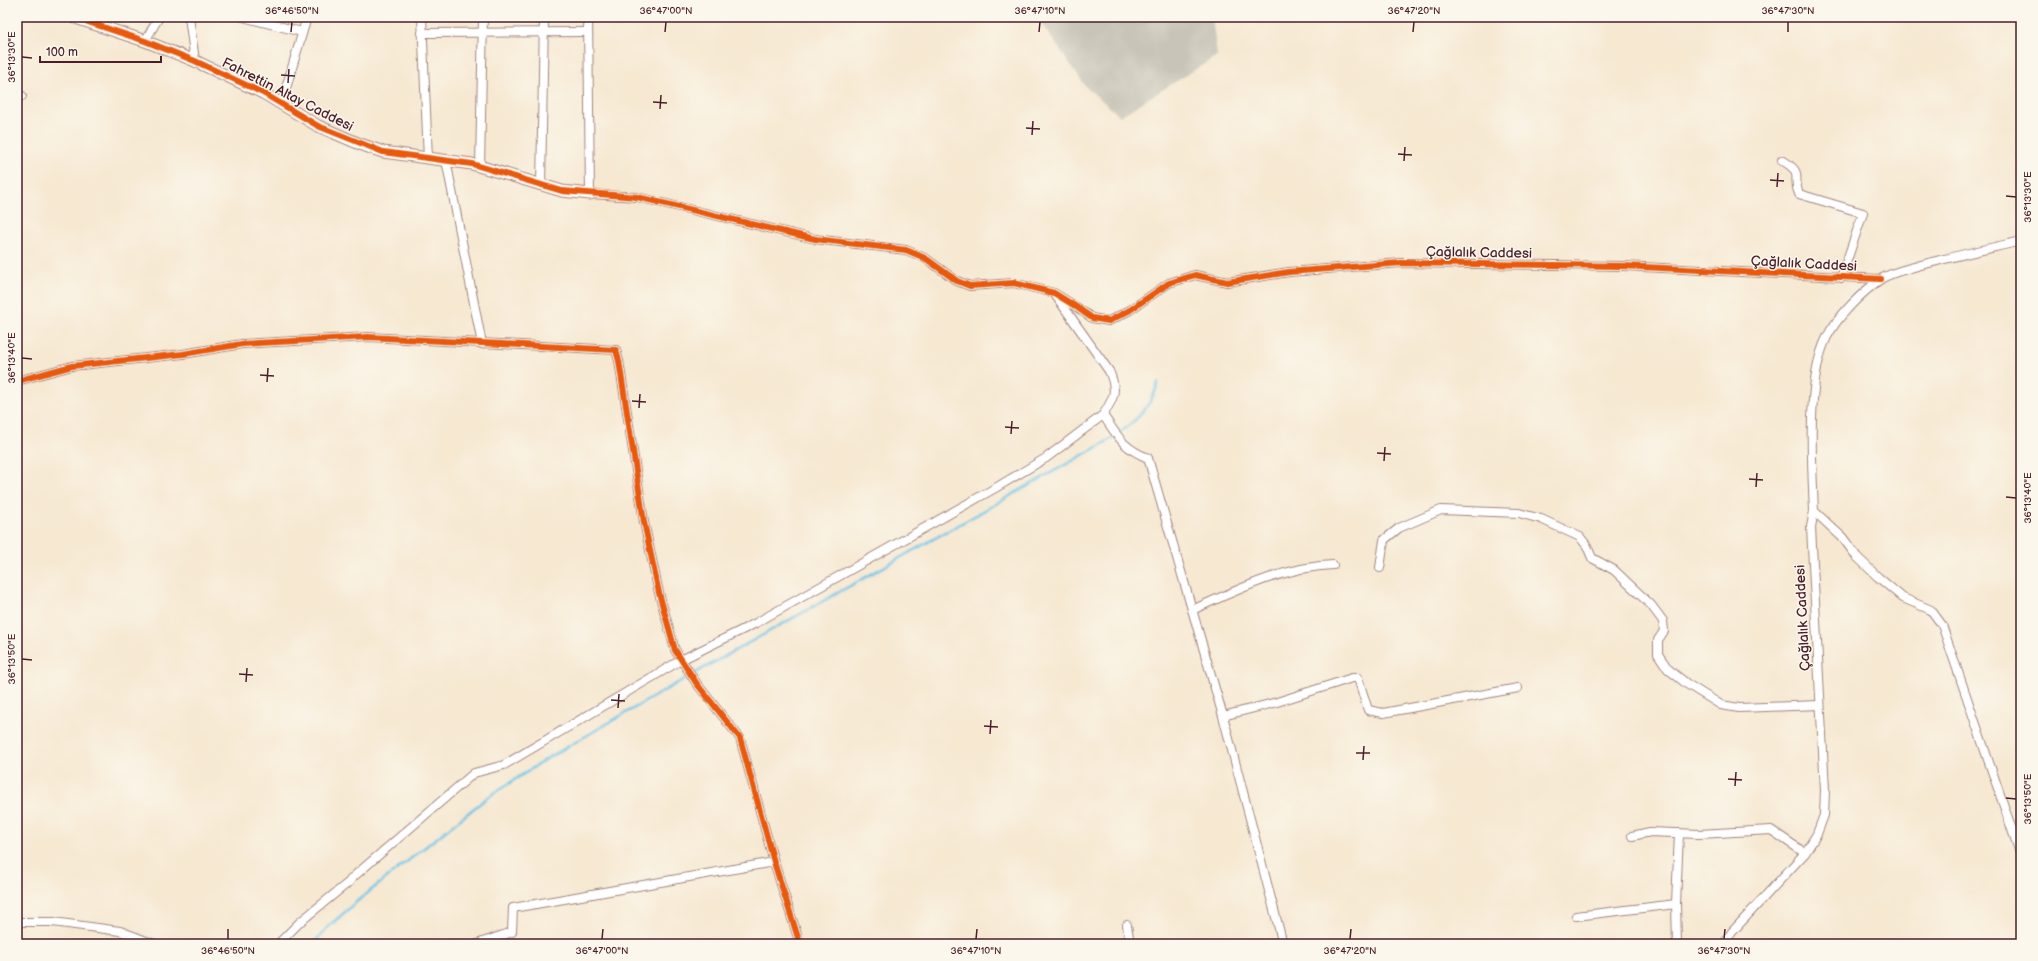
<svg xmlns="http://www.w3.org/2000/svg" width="2038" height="961" viewBox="0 0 2038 961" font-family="'Balsamiq Sans',sans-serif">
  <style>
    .industrial { fill: #c8c4b8 }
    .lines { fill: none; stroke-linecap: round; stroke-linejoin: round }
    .stream { stroke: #6ac3e7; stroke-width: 2.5 }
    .minor-casing { stroke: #a0847e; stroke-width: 10 }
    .tertiary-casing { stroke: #a0847e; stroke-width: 13 }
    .minor { stroke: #fff; stroke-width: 8 }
    .tertiary { stroke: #fff; stroke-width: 11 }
    .cycleway-casing { stroke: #fbf7ec; stroke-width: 8 }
    .cycleway { stroke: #e8590c; stroke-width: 6 }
    .ticks { fill: none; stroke: #4a1f2b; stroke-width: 1.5 }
    .labels { text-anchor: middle; stroke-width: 3; stroke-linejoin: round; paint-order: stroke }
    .street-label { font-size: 14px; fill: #4a1f2b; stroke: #fbf7ec }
    .neatline { fill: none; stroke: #4a1f2b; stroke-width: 1.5 }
    .ticks-label { font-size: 10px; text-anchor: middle; fill: #4a1f2b }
  </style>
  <rect width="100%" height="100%" fill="#fbf7ec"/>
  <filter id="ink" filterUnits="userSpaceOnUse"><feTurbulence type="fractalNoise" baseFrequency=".025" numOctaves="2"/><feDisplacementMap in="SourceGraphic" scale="8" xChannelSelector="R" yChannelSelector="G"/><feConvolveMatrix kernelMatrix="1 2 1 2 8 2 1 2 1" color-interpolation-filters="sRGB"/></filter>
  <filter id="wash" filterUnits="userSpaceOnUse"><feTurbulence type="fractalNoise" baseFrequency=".012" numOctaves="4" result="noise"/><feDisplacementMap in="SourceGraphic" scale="16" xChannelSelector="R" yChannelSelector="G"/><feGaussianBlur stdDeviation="0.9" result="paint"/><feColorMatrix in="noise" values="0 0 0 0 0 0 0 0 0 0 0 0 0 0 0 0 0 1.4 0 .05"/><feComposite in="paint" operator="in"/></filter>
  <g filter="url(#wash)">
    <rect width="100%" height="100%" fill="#f6e8d1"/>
    <!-- industrial -->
    <path class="industrial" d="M 1037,17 L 1212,17 L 1217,56 L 1120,116 L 1086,87 Z"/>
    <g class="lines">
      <!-- stream -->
      <path class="stream" d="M 313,944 L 327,928 L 355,903 L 488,797 L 548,758 L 681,681 L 1106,442 C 1129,427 1150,411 1158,383"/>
    </g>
  </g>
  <g filter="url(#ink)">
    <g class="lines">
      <defs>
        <g id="minor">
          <path d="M 189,17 L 195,61"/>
          <path d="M 243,17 L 302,32"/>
          <path d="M 422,17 L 428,159"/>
          <path d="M 588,17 L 590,194 L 637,197 L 815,239 L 906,250 L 925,258 L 957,281 L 970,286 L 1014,283 L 1054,293 L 1075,306 L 1092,318 L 1109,321 L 1130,310 L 1169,283 L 1195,275 L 1227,282 L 1289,272 L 1401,263 L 1623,266 L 1881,279"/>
          <path d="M 422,33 L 588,32"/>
          <path d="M 145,41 L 159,17"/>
          <path d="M 17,94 L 22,96"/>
          <path d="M 281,105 L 307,17"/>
          <path d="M 446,160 L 482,344"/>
          <path d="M 1782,160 C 1806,175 1791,175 1799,194 L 1863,213 L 1841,278"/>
          <path d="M 480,167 L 483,17"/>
          <path d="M 541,185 L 544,17"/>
          <path d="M 1056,296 L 1109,371 C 1118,391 1114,398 1103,415 C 1118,437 1123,448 1148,458 L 1223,716 L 1283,944"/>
          <path d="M 17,381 L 72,366 L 183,354 L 242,344 L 368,337 L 616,350 L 619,361 L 644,522 L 659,593 L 675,650 L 697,684 L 740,738 L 774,862 L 800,944"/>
          <path d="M 1814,511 L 1843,538 L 1857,557 L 1878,577 L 1903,598 L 1931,610 L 1942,625 L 2021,856"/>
          <path d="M 1380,568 L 1384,540 L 1399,528 L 1441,510 L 1519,513 L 1541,519 L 1580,537 L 1587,546 L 1592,558 L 1614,570 L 1651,605 L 1663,621 L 1664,631 L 1658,640 L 1658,654 L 1668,669 L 1687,684 L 1721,705 L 1739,708 L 1820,705"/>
          <path d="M 1192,610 C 1238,590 1283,567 1333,565"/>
          <path d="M 1223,716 L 1277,702 L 1352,678 L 1358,678 L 1368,710 L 1383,713 L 1518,688"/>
          <path d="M 1632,836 L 1650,832 L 1699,834 L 1771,830 L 1805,853"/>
          <path d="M 1576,916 L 1676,904"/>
          <path d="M 17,922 L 53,922 L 120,931 L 154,944"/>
          <path d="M 1127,925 L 1130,944"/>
          <path d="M 278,944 L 300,922 L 349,882 L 352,878 L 474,773 L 504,765 L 681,660 L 756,623 L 997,487 L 1046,458 L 1103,415"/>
          <path d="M 477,944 L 512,932 L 513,908 L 774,862"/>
          <path d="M 1677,944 L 1676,904 L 1679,833"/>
          <path d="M 1724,944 L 1732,932 L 1805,853 L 1817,834 L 1824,815 L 1825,790 L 1811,527 L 1814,511 C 1812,464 1806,378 1827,337 C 1837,317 1863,291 1881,279 C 1892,272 1908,269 1921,265 C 1954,256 1987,249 2021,241"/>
        </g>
        <path id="tertiary" d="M 73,17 L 145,41 L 195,61 L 263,93 L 318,126 L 360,144 L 383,152 L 472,164 L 562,191 L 590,194"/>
      </defs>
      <!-- minor casing -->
      <use href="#minor" class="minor-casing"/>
      <!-- tertiary casing -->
      <use href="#tertiary" class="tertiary-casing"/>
      <!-- minor -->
      <use href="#minor" class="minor"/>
      <!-- tertiary -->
      <use href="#tertiary" class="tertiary"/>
      <defs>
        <g id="cycleway">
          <path d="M 73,17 L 145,41 L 195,61 L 263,93 L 318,126 L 383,152 L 472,164 L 562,191 L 637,197 L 815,239 L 906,250 L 925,258 L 957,281 L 970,286 L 1014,283 L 1054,293 L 1075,306 L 1092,318 L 1109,321 L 1130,310 L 1169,283 L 1195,275 L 1227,282 L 1289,272 L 1401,263 L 1623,266 L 1881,279"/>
          <path d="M 17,381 L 72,366 L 183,354 L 242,344 L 368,337 L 616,350 L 619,361 L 644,522 L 659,593 L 675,650 L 697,684 L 740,738 L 774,862 L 800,944"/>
        </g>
      </defs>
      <!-- cycleway casing -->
      <use href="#cycleway" class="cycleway-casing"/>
      <!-- cycleway -->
      <use href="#cycleway" class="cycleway"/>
    </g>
  </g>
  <!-- ticks -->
  <path class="ticks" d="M 291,32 L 292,22M 665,32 L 666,22M 1039,32 L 1040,22M 1413,32 L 1414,22M 1788,32 L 1788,22M 22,57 L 32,58M 281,75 L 295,76M 288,83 L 289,69M 653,102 L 667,103M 660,109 L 661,95M 1026,128 L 1040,129M 1032,135 L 1033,121M 1398,154 L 1412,155M 1404,161 L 1405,147M 1770,180 L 1784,181M 1777,187 L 1778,173M 2006,196 L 2016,197M 22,358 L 32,359M 260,375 L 274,376M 267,382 L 268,368M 632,401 L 646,402M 639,408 L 640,394M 1005,427 L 1019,428M 1011,434 L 1012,421M 1377,453 L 1391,454M 1384,461 L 1385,447M 1749,479 L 1763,480M 1756,487 L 1757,473M 2006,497 L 2016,498M 22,659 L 32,660M 239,674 L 253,675M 246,682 L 247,668M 611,700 L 625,701M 618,708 L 619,694M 984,726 L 998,727M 990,734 L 991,720M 1356,753 L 1370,753M 1363,760 L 1364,746M 1728,779 L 1742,780M 1735,786 L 1736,772M 2006,798 L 2016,799M 228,939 L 228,929M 602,939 L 603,929M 976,939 L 977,929M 1350,939 L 1351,929M 1724,939 L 1725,929"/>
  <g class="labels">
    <!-- street labels -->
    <g class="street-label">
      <text transform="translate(288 94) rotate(27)" y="5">Fahrettin Altay Caddesi</text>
      <text transform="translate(1479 252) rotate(1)" y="5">Çağlalık Caddesi</text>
      <text transform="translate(1804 263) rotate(3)" y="5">Çağlalık Caddesi</text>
      <text transform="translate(1802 618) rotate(-93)" y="5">Çağlalık Caddesi</text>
    </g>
  </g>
  <!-- margin -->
  <rect width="2038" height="961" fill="none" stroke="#fbf7ec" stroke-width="44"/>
  <!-- scale -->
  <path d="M40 56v6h121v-6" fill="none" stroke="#4a1f2b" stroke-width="2"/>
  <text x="46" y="56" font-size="12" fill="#4a1f2b" stroke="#fbf7ec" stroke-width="3" paint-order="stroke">100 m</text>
  <rect x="22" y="22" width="1994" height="917" class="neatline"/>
  <g class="ticks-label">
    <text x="292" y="14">36°46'50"N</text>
    <text x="666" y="14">36°47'00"N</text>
    <text x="1040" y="14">36°47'10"N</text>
    <text x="1414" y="14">36°47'20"N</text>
    <text x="1788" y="14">36°47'30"N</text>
    <text transform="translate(11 57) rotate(-90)" y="4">36°13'30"E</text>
    <text transform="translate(2027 197) rotate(-90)" y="4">36°13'30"E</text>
    <text transform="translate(11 358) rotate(-90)" y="4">36°13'40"E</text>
    <text transform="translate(2027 498) rotate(-90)" y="4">36°13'40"E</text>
    <text transform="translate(11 659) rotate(-90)" y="4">36°13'50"E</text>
    <text transform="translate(2027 799) rotate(-90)" y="4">36°13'50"E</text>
    <text x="228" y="954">36°46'50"N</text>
    <text x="602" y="954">36°47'00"N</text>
    <text x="976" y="954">36°47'10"N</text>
    <text x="1350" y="954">36°47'20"N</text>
    <text x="1724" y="954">36°47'30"N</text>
  </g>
</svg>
